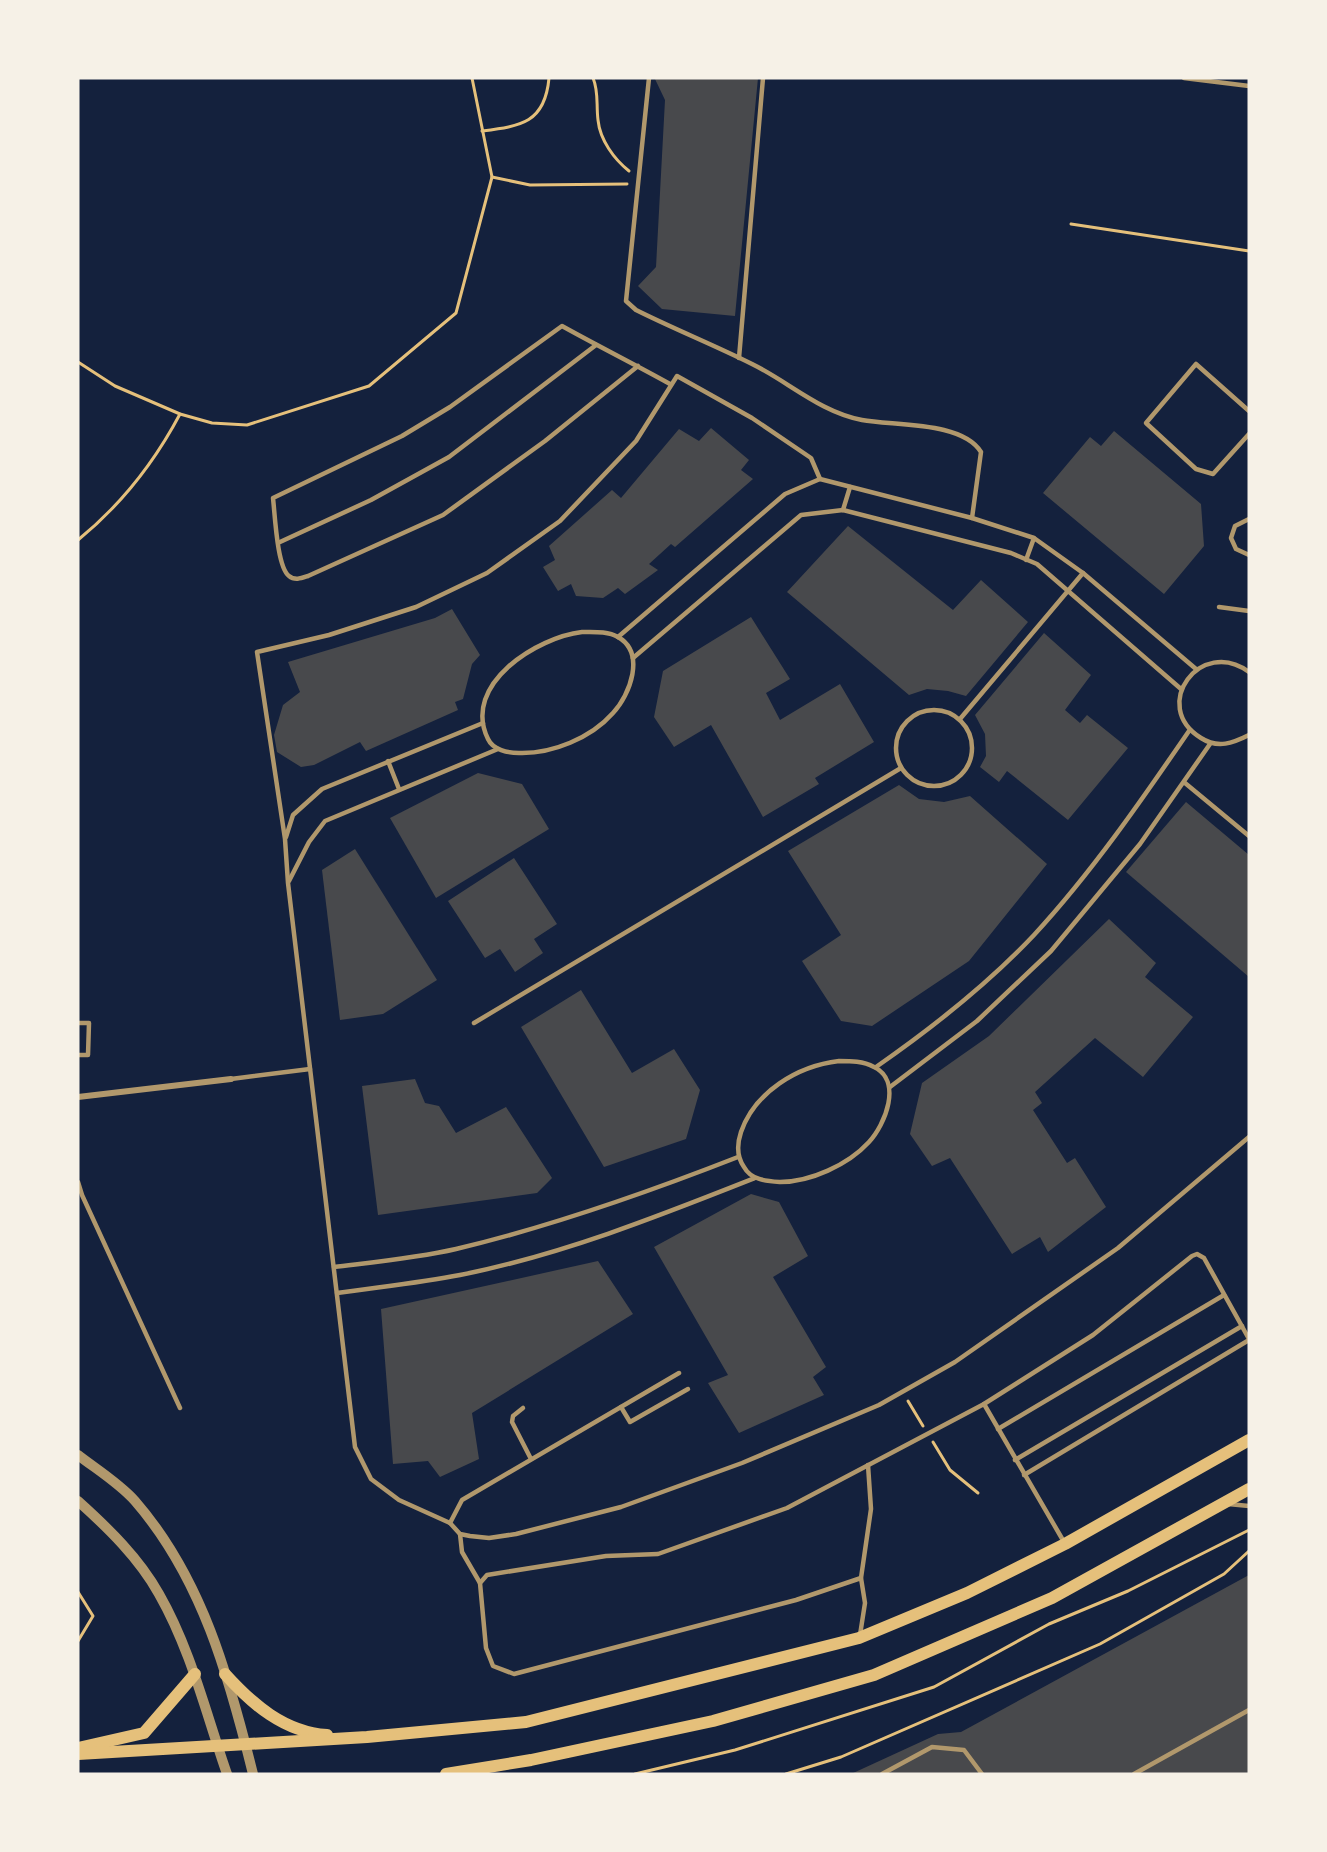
<svg xmlns="http://www.w3.org/2000/svg" width="1327" height="1852" viewBox="0 0 1327 1852" font-family="'Open Sans',sans-serif">
  <style>
    .building { fill: #48494c }
    .lines { fill: none; stroke-linecap: round; stroke-linejoin: round }
    .path { stroke: #e5c07b; stroke-width: 3 }
    .service { stroke: #b1986c; stroke-width: 4.5 }
    .minor { stroke: #b1986c; stroke-width: 6 }
    .tertiary { stroke: #b1986c; stroke-width: 10 }
    .secondary { stroke: #e5c07b; stroke-width: 12 }
  </style>
  <rect width="100%" height="100%" fill="#14213d"/>
  <!-- building -->
  <g class="building">
    <path d="M 658,78 L 758,78 L 735,316 L 662,309 L 638,286 L 656,267 L 665,100 L 655,79 Z"/>
    <path d="M 711,428 L 749,460 L 741,470 L 753,479 L 675,547 L 671,544 L 649,564 L 658,570 L 625,594 L 618,588 L 603,598 L 576,596 L 571,584 L 558,591 L 543,567 L 555,560 L 549,546 L 612,490 L 621,498 L 679,429 L 699,441 Z"/>
    <path d="M 1114,431 L 1201,504 L 1204,546 L 1164,594 L 1043,493 L 1090,437 L 1101,446 Z"/>
    <path d="M 848,526 L 953,610 L 981,580 L 1028,622 L 966,696 L 948,691 L 927,689 L 909,695 L 787,592 Z"/>
    <path d="M 452,609 L 480,655 L 472,664 L 463,699 L 455,702 L 458,710 L 366,751 L 360,742 L 314,765 L 301,767 L 277,752 L 274,735 L 283,705 L 300,692 L 288,662 L 435,618 Z"/>
    <path d="M 751,617 L 790,679 L 766,693 L 780,720 L 840,684 L 874,742 L 815,778 L 819,784 L 763,817 L 711,725 L 674,747 L 654,717 L 663,671 Z"/>
    <path d="M 1044,633 L 1091,675 L 1065,710 L 1080,723 L 1087,715 L 1128,748 L 1068,820 L 1007,771 L 999,782 L 980,767 L 986,756 L 985,734 L 975,715 Z"/>
    <path d="M 478,773 L 522,784 L 549,829 L 436,898 L 390,818 Z"/>
    <path d="M 899,785 L 919,799 L 944,802 L 970,796 L 1047,864 L 969,961 L 872,1026 L 841,1021 L 802,961 L 841,935 L 788,851 Z"/>
    <path d="M 1186,802 L 1249,855 L 1249,977 L 1126,872 Z"/>
    <path d="M 355,849 L 437,980 L 383,1014 L 340,1020 L 322,870 Z"/>
    <path d="M 514,858 L 557,924 L 534,939 L 543,953 L 515,972 L 500,949 L 485,958 L 448,901 Z"/>
    <path d="M 1109,919 L 1156,963 L 1145,977 L 1193,1017 L 1143,1077 L 1095,1038 L 1035,1092 L 1042,1103 L 1033,1110 L 1067,1163 L 1075,1158 L 1106,1207 L 1048,1252 L 1040,1237 L 1012,1254 L 950,1158 L 932,1166 L 910,1134 L 922,1083 L 989,1036 Z"/>
    <path d="M 581,990 L 632,1073 L 674,1049 L 700,1090 L 686,1139 L 604,1167 L 521,1027 Z"/>
    <path d="M 415,1079 L 425,1103 L 439,1106 L 456,1133 L 506,1107 L 552,1178 L 537,1193 L 378,1215 L 362,1086 Z"/>
    <path d="M 751,1194 L 779,1202 L 808,1256 L 773,1277 L 826,1367 L 813,1377 L 824,1395 L 739,1433 L 708,1383 L 728,1375 L 654,1247 Z"/>
    <path d="M 598,1261 L 633,1314 L 472,1413 L 479,1459 L 440,1477 L 428,1461 L 393,1464 L 381,1309 Z"/>
    <path d="M 1249,1575 L 1249,1774 L 851,1774 L 938,1734 L 961,1732 Z"/>
  </g>
  <g class="lines">
    <!-- path -->
    <g class="path">
      <path d="M 593,78 C 599,92 596,105 598,120 C 600,140 614,159 629,171"/>
      <path d="M 482,131 C 521,126 545,123 549,78"/>
      <path d="M 492,177 L 530,185 L 627,184"/>
      <path d="M 1071,224 L 1249,251"/>
      <path d="M 78,362 L 115,386 L 180,414 L 212,423 L 247,425 L 369,386 L 456,313 L 492,177 L 472,78"/>
      <path d="M 78,540 C 121,505 154,463 180,414"/>
      <path d="M 908,1401 L 923,1426"/>
      <path d="M 933,1442 L 950,1470 L 978,1493"/>
      <path d="M 78,1592 L 93,1616 L 78,1641"/>
      <path d="M 635,1774 L 735,1750 L 934,1687 L 1049,1624 L 1128,1591 L 1249,1530"/>
      <path d="M 786,1774 L 841,1757 L 1100,1644 L 1224,1574 L 1249,1551"/>
    </g>
    <!-- service -->
    <g class="service">
      <path d="M 649,78 L 626,301 L 636,310 C 674,329 714,345 752,364 C 789,382 820,412 862,420 C 894,426 962,421 981,452 L 972,518"/>
      <path d="M 1184,78 L 1249,86"/>
      <path d="M 739,358 L 763,78"/>
      <path d="M 638,366 L 545,441 L 443,515 L 308,576 C 302,578 295,581 289,576 C 277,567 275,515 273,498 L 402,436 L 450,407 L 562,326 C 598,346 634,364 670,384"/>
      <path d="M 1249,411 L 1196,364 L 1146,423 L 1196,469 L 1213,474 L 1249,434"/>
      <path d="M 820,479 L 811,458 L 752,418 L 677,376 L 636,441 L 560,521 L 487,573 L 416,607 L 329,635 L 257,652 L 285,839 L 288,883 L 355,1447 L 371,1479 L 399,1500 L 450,1523 L 460,1534 L 470,1536 L 489,1538 L 516,1534 L 621,1507 L 742,1463 L 879,1405 L 955,1362 L 1118,1248 L 1249,1137"/>
      <path d="M 843,510 L 850,487"/>
      <path d="M 1249,519 L 1235,526 L 1231,538 L 1236,549 L 1249,555"/>
      <path d="M 280,542 L 371,500 L 449,457 L 596,345"/>
      <path d="M 1026,560 L 1034,538"/>
      <path d="M 1219,607 L 1249,611"/>
      <path d="M 582,632 C 594,632 608,631 618,637 C 646,653 630,695 613,713 C 591,738 552,754 519,753 C 508,753 493,750 488,739 C 461,684 538,637 582,632 Z"/>
      <path d="M 618,637 L 785,494 L 820,479 L 972,518 L 1034,538 L 1083,573 L 1196,669"/>
      <path d="M 633,658 L 801,515 L 843,510 L 1011,553 L 1037,564 L 1181,689"/>
      <path d="M 1249,672 C 1201,636 1149,706 1201,738 C 1218,749 1233,743 1249,735"/>
      <circle cx="934" cy="748" r="38"/>
      <path d="M 960,719 L 1083,573"/>
      <path d="M 388,761 L 399,789"/>
      <path d="M 1185,783 L 1249,836"/>
      <path d="M 286,837 L 293,815 L 322,789 L 483,723"/>
      <path d="M 289,881 L 309,842 L 325,821 L 498,749"/>
      <path d="M 78,1023 L 89,1023 L 88,1055 L 78,1055"/>
      <path d="M 474,1023 L 901,768"/>
      <path d="M 839,1061 C 851,1061 863,1061 874,1067 C 903,1081 885,1125 869,1142 C 848,1165 810,1182 780,1182 C 766,1181 751,1180 744,1167 C 737,1157 737,1144 741,1132 C 755,1092 797,1066 839,1061 Z"/>
      <path d="M 876,1067 C 932,1028 987,985 1034,935 C 1092,872 1141,801 1189,731"/>
      <path d="M 231,1079 L 310,1069"/>
      <path d="M 890,1087 L 977,1021 L 1051,951 L 1140,844 L 1210,744"/>
      <path d="M 78,1182 L 82,1195 L 180,1408"/>
      <path d="M 334,1267 C 375,1262 417,1258 456,1249 C 553,1226 646,1193 738,1157"/>
      <path d="M 337,1293 C 378,1287 419,1283 460,1275 C 561,1255 659,1216 755,1178"/>
      <path d="M 984,1404 L 1064,1542"/>
      <path d="M 621,1407 L 630,1422 L 688,1389"/>
      <path d="M 523,1408 L 513,1416 L 512,1422 L 531,1459"/>
      <path d="M 998,1429 L 1224,1295"/>
      <path d="M 1015,1460 L 1242,1326"/>
      <path d="M 1024,1475 L 1249,1340"/>
      <path d="M 1228,1504 L 1249,1506"/>
      <path d="M 450,1523 L 462,1500 L 679,1373"/>
      <path d="M 460,1534 L 462,1552 L 480,1583"/>
      <path d="M 861,1578 L 871,1509 L 868,1465"/>
      <path d="M 860,1635 L 865,1603 L 861,1578 L 796,1600 L 514,1674 L 493,1666 L 486,1648 L 480,1583 L 487,1575 L 606,1556 L 658,1554 L 787,1508 L 984,1404 L 1093,1335 L 1192,1256 L 1197,1254 L 1204,1258 L 1249,1339"/>
      <path d="M 882,1774 L 932,1747 L 964,1750 L 982,1774"/>
      <path d="M 1134,1774 L 1249,1710"/>
    </g>
    <!-- minor -->
    <path class="minor" d="M 78,1097 L 231,1079"/>
    <!-- tertiary -->
    <g class="tertiary">
      <path d="M 78,1455 C 96,1469 119,1483 135,1501 C 202,1578 229,1677 253,1774"/>
      <path d="M 78,1501 C 108,1528 139,1558 159,1594 C 191,1650 206,1714 227,1774"/>
    </g>
    <!-- secondary -->
    <g class="secondary">
      <path d="M 225,1674 C 252,1704 284,1732 327,1735"/>
      <path d="M 78,1748 L 144,1733 L 195,1674"/>
      <path d="M 78,1754 L 367,1737 L 526,1722 L 859,1638 L 967,1593 L 1065,1544 L 1249,1440"/>
      <path d="M 446,1774 L 531,1760 L 713,1721 L 874,1675 L 1052,1598 L 1249,1489"/>
    </g>
  </g>
  <!-- border -->
  <rect width="1327" height="1852" fill="none" stroke="#f6f1e7" stroke-width="159"/>
</svg>
